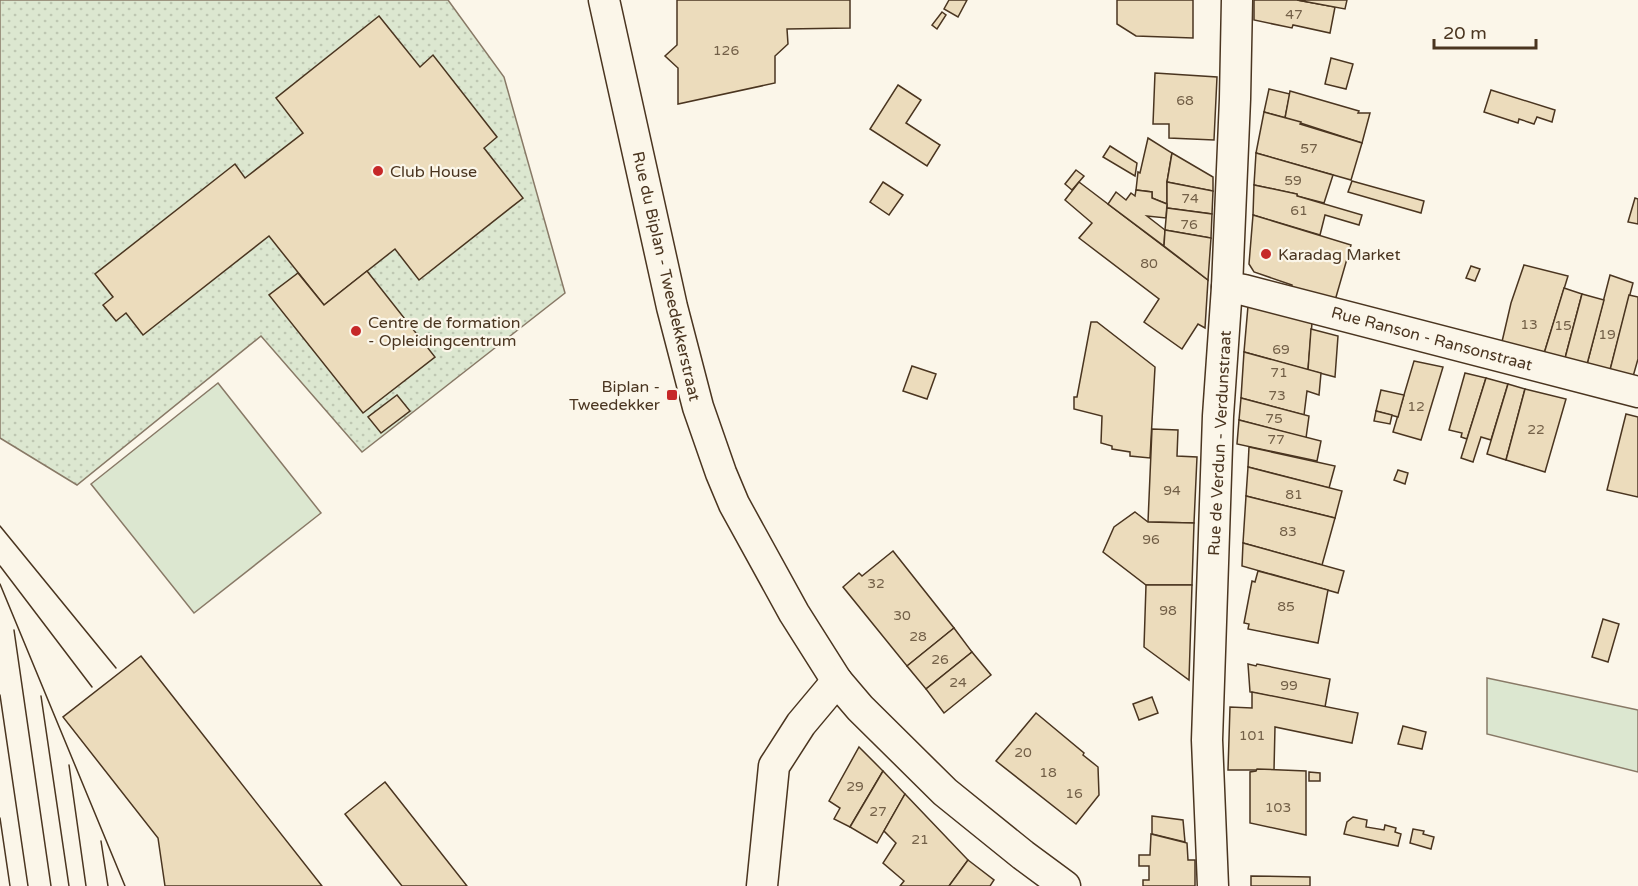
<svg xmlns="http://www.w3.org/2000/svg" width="1638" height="886" viewBox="0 0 1638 886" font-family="'Varela Round',sans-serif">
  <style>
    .green { fill: #dce7d0; stroke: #887966; stroke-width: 1.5 }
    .park { fill: url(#park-dots); stroke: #887966; stroke-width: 1.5 }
    .building { fill: #ecdcbc; stroke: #4a3520; stroke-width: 1.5 }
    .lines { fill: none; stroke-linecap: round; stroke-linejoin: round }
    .street-casing { stroke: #4a3520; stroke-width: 33 }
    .street { stroke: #fbf6e9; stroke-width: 30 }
    .tram { stroke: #4a3520; stroke-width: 1.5 }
    .poi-dot { fill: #c62828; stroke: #fbf6e9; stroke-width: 2 }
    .labels { text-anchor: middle; stroke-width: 4.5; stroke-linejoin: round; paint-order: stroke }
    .number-label { font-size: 14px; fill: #725f47 }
    .poi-label { font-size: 16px; fill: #4a3520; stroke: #fbf6e9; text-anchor: start }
    .street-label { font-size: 16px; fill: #4a3520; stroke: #fbf6e9 }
  </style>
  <defs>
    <pattern id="park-dots" width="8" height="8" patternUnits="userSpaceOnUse" patternTransform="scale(1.5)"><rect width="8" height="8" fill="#dce7d0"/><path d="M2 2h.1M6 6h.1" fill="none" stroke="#bec7b2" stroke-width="1.8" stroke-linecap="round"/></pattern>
  </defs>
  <rect width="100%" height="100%" fill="#fbf6e9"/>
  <!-- green -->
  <g class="green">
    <path d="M 218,383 L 321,513 L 194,613 L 91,484 Z"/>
    <path d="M 1487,678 L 1638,710 L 1638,772 L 1487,734 Z"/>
  </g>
  <!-- park -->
  <path class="park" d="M 0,0 L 448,0 L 504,77 L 565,293 L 362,452 L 261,336 L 77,485 L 0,438 Z"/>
  <!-- building -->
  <g class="building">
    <path d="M 677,0 L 850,0 L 850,28 L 787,29 L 788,44 L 775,56 L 775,83 L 678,104 L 678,68 L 665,56 L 677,45 Z"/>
    <path d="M 949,0 L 967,0 L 958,17 L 944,9 Z"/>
    <path d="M 1117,0 L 1193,0 L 1193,38 L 1136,36 L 1117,24 Z"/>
    <path d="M 1254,0 L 1297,0 L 1335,7 L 1330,33 L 1293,25 L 1292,28 L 1254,20 Z"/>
    <path d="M 1297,0 L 1347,0 L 1345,9 Z"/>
    <path d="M 942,12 L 946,15 L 937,29 L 932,25 Z"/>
    <path d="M 379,16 L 420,67 L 433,55 L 497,137 L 484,148 L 523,198 L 419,280 L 395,249 L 324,305 L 269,236 L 143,335 L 126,313 L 116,321 L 103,305 L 113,297 L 95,274 L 235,164 L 245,178 L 303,133 L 276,98 Z"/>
    <path d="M 1331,58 L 1353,64 L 1346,89 L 1325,84 Z"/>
    <path d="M 1155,73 L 1217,77 L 1214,140 L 1169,138 L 1169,124 L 1153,124 Z"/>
    <path d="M 898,85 L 921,100 L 906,123 L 940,145 L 927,166 L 870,129 Z"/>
    <path d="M 1269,89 L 1290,94 L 1285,118 L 1264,112 Z"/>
    <path d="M 1491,90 L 1555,110 L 1552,122 L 1537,117 L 1534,124 L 1519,119 L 1518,123 L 1484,112 Z"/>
    <path d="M 1290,91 L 1359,111 L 1358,113 L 1370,113 L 1362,143 L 1285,118 Z"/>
    <path d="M 1264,112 L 1301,122 L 1300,124 L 1362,143 L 1351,180 L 1256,153 Z"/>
    <path d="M 1148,138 L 1172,153 L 1167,182 L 1167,204 L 1152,198 L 1152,192 L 1136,190 L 1138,172 L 1140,173 Z"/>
    <path d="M 1110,146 L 1137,163 L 1135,176 L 1103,157 Z"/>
    <path d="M 1172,153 L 1213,177 L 1213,191 L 1167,182 Z"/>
    <path d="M 1256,153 L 1333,175 L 1324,203 L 1297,196 L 1297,194 L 1254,185 Z"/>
    <path d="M 1076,170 L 1084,176 L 1072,190 L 1065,184 Z"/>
    <path d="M 1352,181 L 1424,201 L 1421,213 L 1348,192 Z"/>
    <path d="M 883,182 L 903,195 L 889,215 L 870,202 Z"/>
    <path d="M 1079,182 L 1208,280 L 1205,328 L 1198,324 L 1182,349 L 1144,322 L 1159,299 L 1079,238 L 1092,223 L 1065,200 Z"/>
    <path d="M 1167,182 L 1213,191 L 1212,214 L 1167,208 Z"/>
    <path d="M 1254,185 L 1297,194 L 1297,196 L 1362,215 L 1359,225 L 1325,215 L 1320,235 L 1253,215 Z"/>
    <path d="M 1136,190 L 1152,192 L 1152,198 L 1167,204 L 1166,218 L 1147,216 L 1165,230 L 1164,246 L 1108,204 L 1116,192 L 1126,200 L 1131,193 L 1135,196 Z"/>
    <path d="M 1635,198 L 1638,199 L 1638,224 L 1628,222 Z"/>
    <path d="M 1167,208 L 1212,214 L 1211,238 L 1165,230 Z"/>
    <path d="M 1253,215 L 1351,245 L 1334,304 L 1291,290 L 1292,285 L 1254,272 L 1249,264 Z"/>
    <path d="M 1165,230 L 1211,238 L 1208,280 L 1164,246 Z"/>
    <path d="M 1524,265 L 1568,276 L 1543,357 L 1501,346 L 1511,303 Z"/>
    <path d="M 1471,266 L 1480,269 L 1475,281 L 1466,278 Z"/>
    <path d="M 367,271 L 435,357 L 363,413 L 269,295 L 298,273 L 324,305 Z"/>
    <path d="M 1610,275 L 1633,283 L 1609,374 L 1586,368 Z"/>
    <path d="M 1564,288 L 1582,294 L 1564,362 L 1543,357 Z"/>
    <path d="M 1582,294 L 1604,300 L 1586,368 L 1564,362 Z"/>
    <path d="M 1629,295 L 1638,297 L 1638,359 L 1632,380 L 1609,374 Z"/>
    <path d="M 1248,306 L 1312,323 L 1308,370 L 1244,352 Z"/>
    <path d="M 1091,322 L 1097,322 L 1155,367 L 1150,458 L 1130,456 L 1130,452 L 1112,449 L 1112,446 L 1101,443 L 1102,416 L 1074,409 L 1074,397 L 1077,397 Z"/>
    <path d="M 1311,329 L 1338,336 L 1335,377 L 1308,370 Z"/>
    <path d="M 1244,352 L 1321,373 L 1319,395 L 1307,391 L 1304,415 L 1241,398 Z"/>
    <path d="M 1414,361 L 1443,367 L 1421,440 L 1393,432 Z"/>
    <path d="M 912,366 L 936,374 L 927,399 L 903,391 Z"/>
    <path d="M 1465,373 L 1486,378 L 1467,439 L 1461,437 L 1462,433 L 1449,430 Z"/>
    <path d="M 1486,378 L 1508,384 L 1491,440 L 1481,437 L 1473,462 L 1461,458 Z"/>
    <path d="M 1508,384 L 1525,389 L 1506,460 L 1487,454 Z"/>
    <path d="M 1525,389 L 1566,399 L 1545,472 L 1506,460 Z"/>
    <path d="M 1381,390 L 1404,395 L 1398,417 L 1376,411 Z"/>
    <path d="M 397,395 L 410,411 L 381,433 L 368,417 Z"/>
    <path d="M 1241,398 L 1309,416 L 1306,438 L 1239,420 Z"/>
    <path d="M 1376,411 L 1392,415 L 1390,424 L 1374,421 Z"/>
    <path d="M 1626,414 L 1638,417 L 1638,497 L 1607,490 Z"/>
    <path d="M 1239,420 L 1321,441 L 1317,461 L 1237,444 Z"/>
    <path d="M 1152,429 L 1178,430 L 1177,456 L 1197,457 L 1194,523 L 1148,522 Z"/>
    <path d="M 1249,447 L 1335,466 L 1329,488 L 1248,467 Z"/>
    <path d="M 1248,467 L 1342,491 L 1335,518 L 1246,496 Z"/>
    <path d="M 1398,470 L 1408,473 L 1405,484 L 1394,480 Z"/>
    <path d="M 1246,496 L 1335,518 L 1322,565 L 1243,543 Z"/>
    <path d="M 1135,512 L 1148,522 L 1194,523 L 1192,585 L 1146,585 L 1103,552 L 1114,527 Z"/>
    <path d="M 1243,543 L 1344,571 L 1338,593 L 1242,566 Z"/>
    <path d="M 893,551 L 954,628 L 907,666 L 843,587 L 859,573 L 862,576 Z"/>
    <path d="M 1258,571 L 1328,590 L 1318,643 L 1248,629 L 1249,624 L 1244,623 L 1252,581 L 1255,582 Z"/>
    <path d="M 1146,585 L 1192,585 L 1189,680 L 1144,647 Z"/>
    <path d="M 1603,619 L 1619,624 L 1608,662 L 1592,657 Z"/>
    <path d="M 954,628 L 972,652 L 926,689 L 907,666 Z"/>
    <path d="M 972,652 L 991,675 L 944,713 L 926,689 Z"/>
    <path d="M 141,656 L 322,886 L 165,886 L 158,838 L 63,717 Z"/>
    <path d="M 1248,664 L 1256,666 L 1257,664 L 1330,679 L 1325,707 L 1250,692 Z"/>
    <path d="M 1252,692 L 1358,713 L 1352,743 L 1275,727 L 1274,770 L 1228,770 L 1230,707 L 1252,708 Z"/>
    <path d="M 1152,697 L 1158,713 L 1139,720 L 1133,704 Z"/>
    <path d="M 1036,713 L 1084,753 L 1083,755 L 1098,767 L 1099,795 L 1076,824 L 996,761 Z"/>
    <path d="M 1403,726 L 1426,732 L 1422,749 L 1398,744 Z"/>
    <path d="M 859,747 L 883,771 L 850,827 L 834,819 L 840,808 L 829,801 Z"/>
    <path d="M 1257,769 L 1306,771 L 1306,835 L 1250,823 L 1250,772 L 1256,771 Z"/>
    <path d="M 883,771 L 905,794 L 877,843 L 850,827 Z"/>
    <path d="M 1309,772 L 1320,773 L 1320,781 L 1309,781 Z"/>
    <path d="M 385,782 L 467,886 L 402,886 L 345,814 Z"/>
    <path d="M 905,794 L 968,860 L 949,886 L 900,886 L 904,881 L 883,863 L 896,843 L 884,831 Z"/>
    <path d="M 1152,816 L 1183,820 L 1185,842 L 1152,834 Z"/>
    <path d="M 1353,817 L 1367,820 L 1366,827 L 1384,830 L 1385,825 L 1396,828 L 1395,832 L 1401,834 L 1398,846 L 1344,834 L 1347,822 Z"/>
    <path d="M 1413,829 L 1424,831 L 1423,834 L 1434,837 L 1431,849 L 1410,843 Z"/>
    <path d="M 1151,834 L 1187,843 L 1188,860 L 1195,860 L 1195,886 L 1143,886 L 1143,880 L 1149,880 L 1149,866 L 1139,866 L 1139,855 L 1150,855 Z"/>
    <path d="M 968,860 L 994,880 L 990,886 L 949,886 Z"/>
    <path d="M 1251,876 L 1310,877 L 1310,886 L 1251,886 Z"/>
  </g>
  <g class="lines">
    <defs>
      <g id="street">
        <path d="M 604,0 L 672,307 L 698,407 L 721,473 L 734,504 L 794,613 L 837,681 L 860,708 L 945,792 L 1023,855 L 1065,886"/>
        <path d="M 1227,287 L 1244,290 L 1638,392"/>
        <path d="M 762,886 L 774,766 L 801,724 L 837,681"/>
        <path d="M 1213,886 L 1207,740 L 1218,416 L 1227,287 L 1235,99 L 1237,0"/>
      </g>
    </defs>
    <!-- street casing -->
    <use href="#street" class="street-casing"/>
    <!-- street -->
    <use href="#street" class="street"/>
    <!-- tram -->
    <g class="tram">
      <path d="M 0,526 L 116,668"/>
      <path d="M 0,566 L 92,687"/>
      <path d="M 0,584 L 125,886"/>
      <path d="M 14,630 L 51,886"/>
      <path d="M 0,695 L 28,886"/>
      <path d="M 41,696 L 69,886"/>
      <path d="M 69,765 L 86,886"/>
      <path d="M 0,818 L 10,886"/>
      <path d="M 101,841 L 108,886"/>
    </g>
  </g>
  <!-- markers -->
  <g class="poi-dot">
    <circle cx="378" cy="171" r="6"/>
    <circle cx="1266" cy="254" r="6"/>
    <circle cx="356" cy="331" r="6"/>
    <rect x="666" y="389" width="12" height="12" rx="3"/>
  </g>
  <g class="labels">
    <!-- number labels -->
    <g class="number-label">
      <text x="1294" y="19">47</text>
      <text x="726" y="55">126</text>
      <text x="1185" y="105">68</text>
      <text x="1309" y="153">57</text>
      <text x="1293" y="185">59</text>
      <text x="1190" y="203">74</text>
      <text x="1299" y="215">61</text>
      <text x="1189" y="229">76</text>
      <text x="1149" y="268">80</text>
      <text x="1529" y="329">13</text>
      <text x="1563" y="330">15</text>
      <text x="1607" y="339">19</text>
      <text x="1281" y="354">69</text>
      <text x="1279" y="377">71</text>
      <text x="1277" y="400">73</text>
      <text x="1416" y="411">12</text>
      <text x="1274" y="423">75</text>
      <text x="1536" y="434">22</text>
      <text x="1276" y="444">77</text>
      <text x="1172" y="495">94</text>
      <text x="1294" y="499">81</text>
      <text x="1288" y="536">83</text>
      <text x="1151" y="544">96</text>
      <text x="876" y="588">32</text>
      <text x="1286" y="611">85</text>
      <text x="1168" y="615">98</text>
      <text x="902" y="620">30</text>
      <text x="918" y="641">28</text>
      <text x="940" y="664">26</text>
      <text x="958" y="687">24</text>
      <text x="1289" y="690">99</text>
      <text x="1252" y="740">101</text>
      <text x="1023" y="757">20</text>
      <text x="1048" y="777">18</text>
      <text x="855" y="791">29</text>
      <text x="1074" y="798">16</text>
      <text x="1278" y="812">103</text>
      <text x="878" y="816">27</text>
      <text x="920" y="844">21</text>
    </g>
    <!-- poi labels -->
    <g class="poi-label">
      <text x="390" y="177">Club House</text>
      <text x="1278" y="260">Karadag Market</text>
      <text x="368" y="328">Centre de formation<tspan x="368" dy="18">- Opleidingcentrum</tspan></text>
      <text x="660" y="392" text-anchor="end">Biplan -<tspan x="660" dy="18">Tweedekker</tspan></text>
    </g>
    <!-- street labels -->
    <g class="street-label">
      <text transform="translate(667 276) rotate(77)" y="6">Rue du Biplan - Tweedekkerstraat</text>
      <text transform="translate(1432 338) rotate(15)" y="6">Rue Ranson - Ransonstraat</text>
      <text transform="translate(1219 443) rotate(-87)" y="6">Rue de Verdun - Verdunstraat</text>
    </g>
  </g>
  <!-- scale -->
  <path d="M1434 39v9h102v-9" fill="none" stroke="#4a3520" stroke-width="3"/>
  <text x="1443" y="39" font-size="18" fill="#4a3520" stroke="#fbf6e9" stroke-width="4.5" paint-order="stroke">20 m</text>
</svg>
